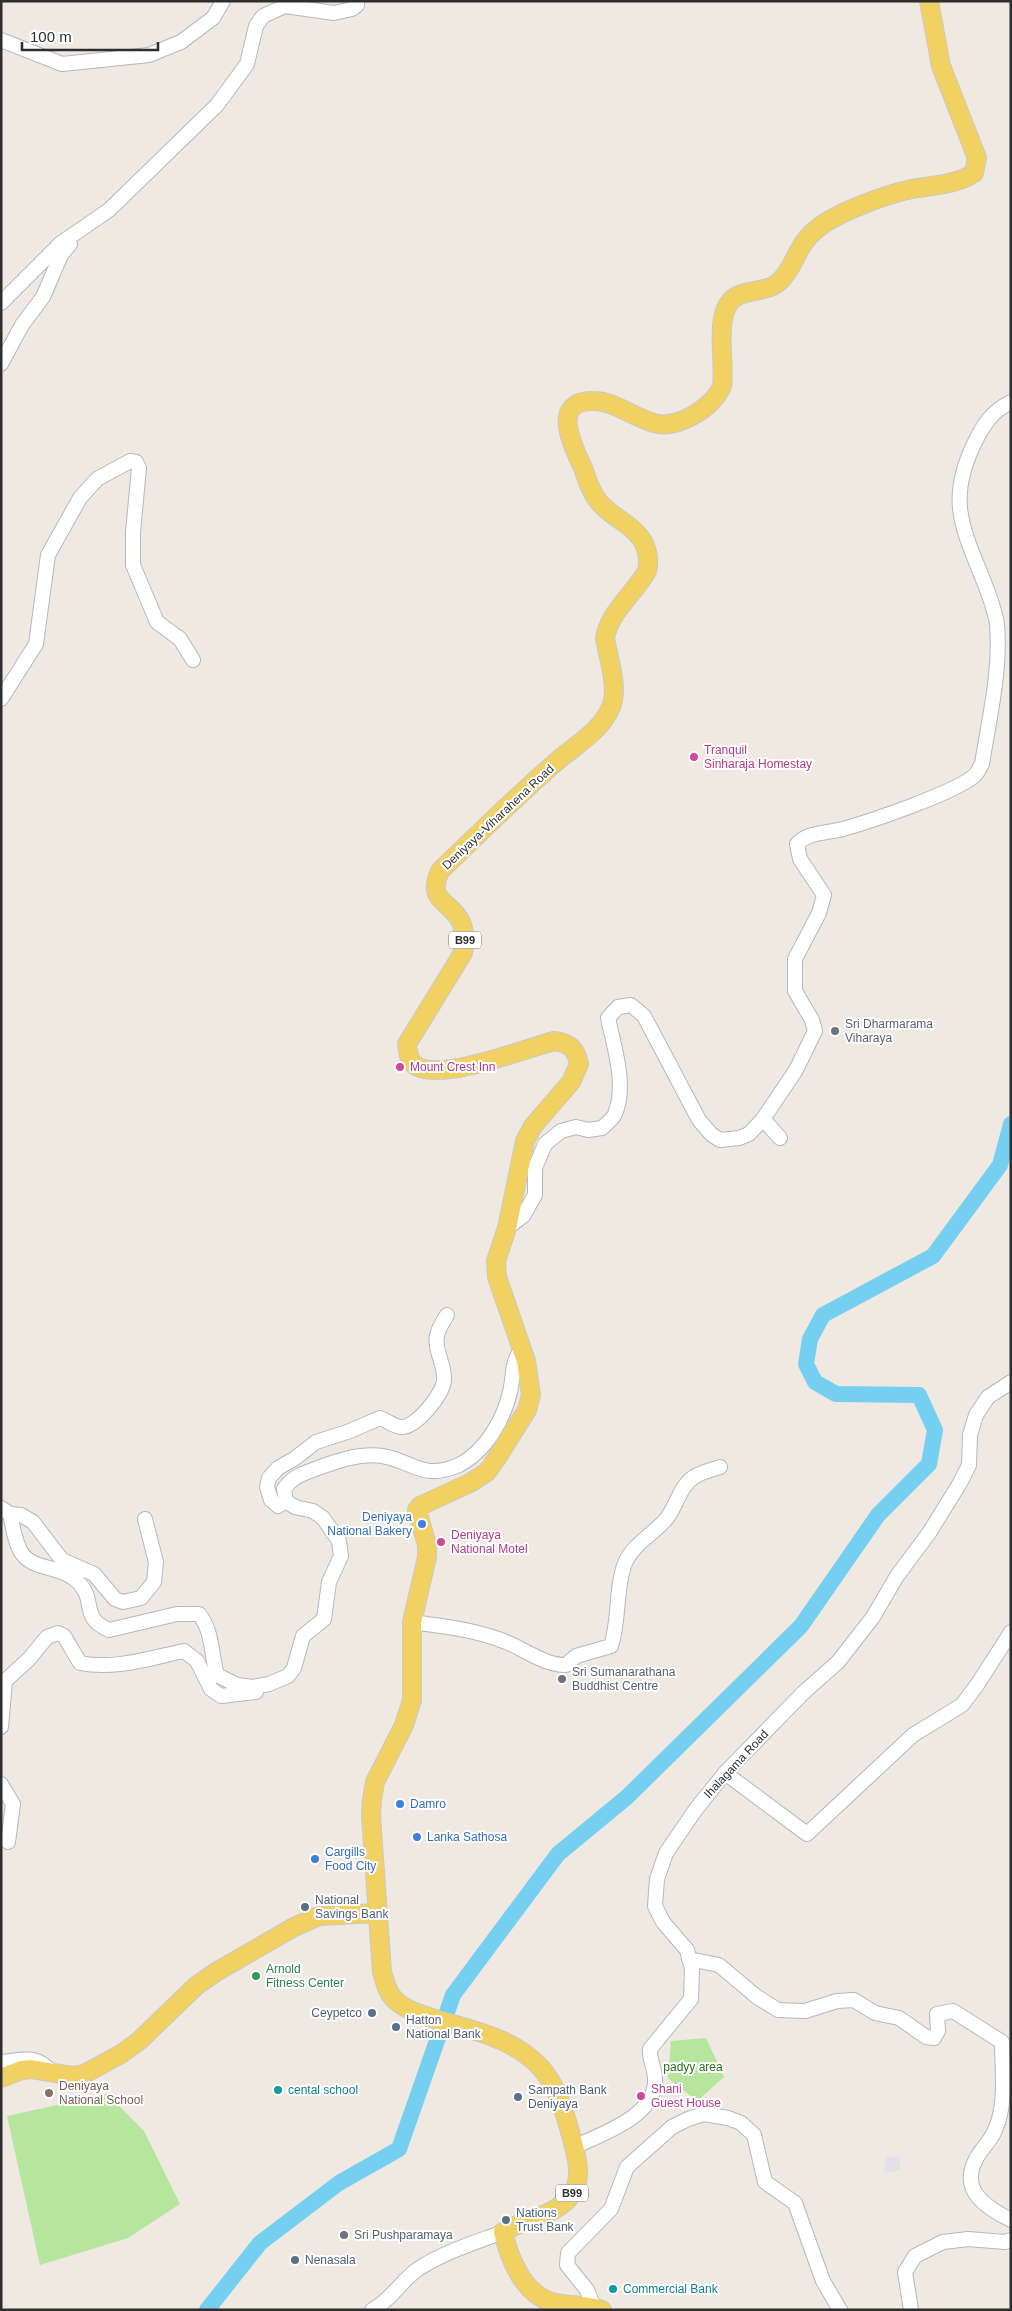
<svg xmlns="http://www.w3.org/2000/svg" width="1012" height="2311" viewBox="0 0 1012 2311" font-family="Helvetica,sans-serif">
  <style>
    .industrial { fill: #e3e1e8 }
    .green { fill: #b6e59e }
    .lines { fill: none; stroke-linecap: round; stroke-linejoin: round }
    .river { stroke: #75cff0; stroke-width: 16 }
    .minor-casing { stroke: #b4b7c1; stroke-width: 16 }
    .major-casing { stroke: #c9c9c9; stroke-width: 20 }
    .minor { stroke: #fff; stroke-width: 14 }
    .major { stroke: #f2d163; stroke-width: 18 }
    .hotel-dot { fill: #d1479c; stroke: #fff; stroke-width: 2 }
    .worship-dot { fill: #6b7280; stroke: #fff; stroke-width: 2 }
    .shop-dot { fill: #3f7fe0; stroke: #fff; stroke-width: 2 }
    .service-dot { fill: #5c6f8a; stroke: #fff; stroke-width: 2 }
    .leisure-dot { fill: #2e9e5b; stroke: #fff; stroke-width: 2 }
    .culture-dot { fill: #0f9aa8; stroke: #fff; stroke-width: 2 }
    .education-dot { fill: #8d6e63; stroke: #fff; stroke-width: 2 }
    .labels { text-anchor: middle; stroke-width: 4; stroke-linejoin: round; paint-order: stroke }
    .shield { fill: #fff; stroke: #6d6d6d; stroke-width: 1 }
    .shield-label { font-size: 11px; font-weight: bold; fill: #2e2e2e }
    .hotel-label { font-size: 12px; fill: #b23c85; stroke: #fff; text-anchor: start }
    .street-label { font-size: 12px; fill: #2e2e2e; stroke: #fff }
    .worship-label { font-size: 12px; fill: #5b616d; stroke: #fff; text-anchor: start }
    .shop-label { font-size: 12px; fill: #366cbe; stroke: #fff; text-anchor: start }
    .service-label { font-size: 12px; fill: #4e5e75; stroke: #fff; text-anchor: start }
    .leisure-label { font-size: 12px; fill: #27864d; stroke: #fff; text-anchor: start }
    .park-label { font-size: 12px; fill: #2c6e1b; stroke: #fff }
    .education-label { font-size: 12px; fill: #785e54; stroke: #fff; text-anchor: start }
    .culture-label { font-size: 12px; fill: #0d838f; stroke: #fff; text-anchor: start }
  </style>
  <rect width="100%" height="100%" fill="#efe9e1"/>
  <!-- industrial -->
  <path class="industrial" d="M 900,2156 L 900,2170 L 884,2173 L 886,2158 Z"/>
  <!-- green -->
  <g class="green">
    <path d="M 706,2038 L 724,2077 L 697,2101 L 668,2078 L 671,2041 Z"/>
    <path d="M 107,2094 L 144,2131 L 180,2204 L 128,2238 L 40,2265 L 7,2116 Z"/>
  </g>
  <g class="lines">
    <!-- river -->
    <path class="river" d="M 207,2310 L 260,2243 L 339,2183 L 399,2149 L 453,1995 L 558,1854 L 627,1797 L 801,1626 L 878,1515 L 929,1464 L 935,1430 L 919,1395 L 836,1394 L 815,1382 L 806,1364 L 810,1339 L 823,1315 L 933,1256 L 1000,1165 L 1011,1124"/>
    <defs>
      <g id="minor">
        <path d="M 1,40 L 62,64 L 149,55 L 181,42 L 213,18 L 223,1"/>
        <path d="M 1,303 L 61,243 L 109,210 L 217,105 L 247,64 L 256,26 L 263,16 L 285,6 L 334,13 L 352,9 L 357,5 L 355,1"/>
        <path d="M 1,364 L 22,325 L 43,297 L 61,255 L 70,244"/>
        <path d="M 1,699 L 36,644 L 48,555 L 80,498 L 97,479 L 130,461 L 136,462 L 139,468 L 133,532 L 133,565 L 157,622 L 180,639 L 193,660"/>
        <path d="M 763,1119 L 780,1138"/>
        <path d="M 507,1228 L 523,1216 L 535,1195 L 535,1168 L 545,1144 L 561,1131 L 576,1127 L 588,1130 L 602,1128 C 606,1124 613,1119 615,1114 C 627,1085 614,1047 608,1018 L 618,1007 L 631,1005 L 644,1016 L 699,1120 L 711,1134 L 720,1140 L 739,1138 L 749,1134 L 763,1119 L 796,1070 L 815,1031 L 812,1020 L 795,991 L 795,959 L 819,913 L 824,895 L 800,859 L 797,844 C 808,832 827,833 843,829 C 868,822 961,791 976,774 C 978,772 980,767 982,764 C 989,719 1001,670 997,625 C 995,609 988,592 982,577 C 961,525 948,498 974,444 C 983,425 992,411 1011,402"/>
        <path d="M 286,1501 L 278,1506 L 271,1500 L 267,1487 L 269,1478 L 278,1468 L 294,1459 L 316,1442 L 350,1431 L 380,1418 C 386,1420 395,1427 401,1427 C 416,1428 442,1395 444,1381 C 446,1365 432,1348 438,1332 C 440,1326 444,1320 447,1315"/>
        <path d="M 1,1508 L 10,1514 C 13,1526 15,1545 23,1555 C 36,1571 63,1565 80,1584 C 96,1602 80,1617 109,1630 L 177,1614 L 199,1614 C 213,1631 211,1655 217,1675 L 237,1685 L 252,1687 L 269,1684 L 288,1676 L 294,1668 L 303,1636 L 324,1619 L 329,1582 L 341,1556 L 339,1541 L 323,1518 L 313,1511 L 295,1507 L 286,1501 L 284,1489 C 292,1477 302,1474 315,1469 C 337,1461 359,1453 382,1456 C 413,1461 422,1481 459,1465 C 485,1452 504,1419 510,1392 C 514,1375 511,1362 522,1349"/>
        <path d="M 10,1514 L 21,1515 L 33,1522 L 62,1560 L 94,1574 L 115,1599 L 123,1602 L 141,1598 L 154,1582 L 156,1562 L 145,1519"/>
        <path d="M 412,1622 C 443,1626 477,1630 506,1642 C 526,1650 544,1665 566,1665 L 576,1656 L 611,1646 C 620,1619 615,1589 625,1563 C 633,1544 655,1533 667,1518 C 677,1505 680,1486 694,1477 C 701,1472 712,1470 720,1467"/>
        <path d="M 1,1727 L 5,1681 L 29,1659 L 47,1637 L 58,1633 L 64,1636 L 80,1663 C 115,1670 150,1658 184,1651 L 197,1661 L 211,1689 L 221,1696 L 256,1692"/>
        <path d="M 725,1773 L 807,1834 L 913,1735 L 962,1705 L 977,1685 L 1011,1632"/>
        <path d="M 1,1784 L 13,1804 L 8,1842"/>
        <path d="M 689,1959 L 719,1965 L 757,1997 L 778,2010 L 805,2011 L 837,2001 L 854,2000 L 875,2013 L 899,2018 L 926,2037 L 934,2038 L 938,2031 L 937,2014 L 953,2011 L 1002,2042 C 1002,2070 1007,2104 995,2130 C 991,2141 981,2149 976,2159 C 959,2191 987,2208 1011,2220"/>
        <path d="M 1,2062 C 25,2060 35,2054 52,2072"/>
        <path d="M 574,2147 C 601,2134 657,2116 655,2079 C 655,2068 649,2060 650,2049 L 691,1999 L 692,1969 L 687,1950 L 663,1922 L 655,1906 L 657,1879 L 666,1853 L 696,1809 L 725,1773 L 803,1693 L 838,1662 L 873,1617 L 897,1576 L 929,1533 L 960,1483 L 969,1465 L 970,1435 L 976,1415 L 988,1397 L 1011,1382"/>
        <path d="M 594,2307 L 587,2290 L 567,2265 L 568,2253 L 611,2209 L 627,2167 L 672,2127 L 688,2119 L 704,2114 L 728,2118 L 741,2123 L 754,2135 L 765,2182 L 795,2203 L 823,2281 L 840,2310"/>
        <path d="M 372,2310 C 391,2300 401,2281 418,2269 C 444,2252 474,2243 503,2232"/>
        <path d="M 911,2310 L 905,2272 L 915,2256 L 943,2242 L 968,2239 L 1005,2242 L 1011,2240"/>
      </g>
      <g id="major">
        <path d="M 1,2078 L 22,2070 L 31,2069 L 72,2076 L 84,2074 L 121,2054 L 139,2041 L 196,1986 L 216,1972 L 294,1927 L 319,1916 L 377,1913"/>
        <path d="M 602,2310 C 587,2305 571,2306 556,2303 C 524,2297 510,2260 503,2232 C 524,2219 552,2217 569,2198 C 583,2183 578,2161 573,2143 C 567,2120 560,2093 545,2073 C 520,2040 476,2031 438,2020 C 423,2015 406,2011 394,1999 C 387,1992 385,1982 382,1972 L 371,1816 L 372,1799 L 375,1782 L 404,1725 L 412,1700 L 412,1622 L 427,1557 L 427,1545 L 417,1510 L 420,1506 L 470,1483 L 487,1472 L 497,1458 L 527,1410 L 531,1395 L 526,1361 L 497,1277 L 496,1261 L 507,1228 L 525,1141 L 533,1126 L 571,1082 L 579,1064 C 576,1049 570,1043 554,1041 C 525,1049 444,1080 418,1067 C 409,1063 408,1053 407,1044 L 463,953 C 465,942 465,932 461,922 C 450,900 426,902 440,871 C 478,834 516,797 556,762 C 574,746 600,732 610,709 C 620,690 608,658 605,638 C 610,611 634,594 647,571 C 650,560 647,545 639,536 C 628,522 610,516 599,502 C 591,493 587,479 583,468 C 573,446 549,400 594,401 C 614,401 635,418 654,423 C 677,430 714,407 722,386 C 726,361 711,307 739,295 C 753,289 770,292 781,280 C 797,263 796,245 818,228 C 838,212 887,194 912,189 C 933,185 956,185 974,173 L 977,158 L 941,66 L 929,1"/>
      </g>
    </defs>
    <!-- minor casing -->
    <use href="#minor" class="minor-casing"/>
    <!-- major casing -->
    <use href="#major" class="major-casing"/>
    <!-- minor -->
    <use href="#minor" class="minor"/>
    <!-- major -->
    <use href="#major" class="major"/>
  </g>
  <!-- markers -->
  <g class="hotel-dot">
    <circle cx="694" cy="757" r="5"/>
    <circle cx="400" cy="1067" r="5"/>
    <circle cx="441" cy="1542" r="5"/>
    <circle cx="641" cy="2096" r="5"/>
  </g>
  <g class="worship-dot">
    <circle cx="835" cy="1031" r="5"/>
    <circle cx="562" cy="1679" r="5"/>
    <circle cx="344" cy="2235" r="5"/>
  </g>
  <g class="shop-dot">
    <circle cx="422" cy="1524" r="5"/>
    <circle cx="400" cy="1804" r="5"/>
    <circle cx="417" cy="1837" r="5"/>
    <circle cx="315" cy="1859" r="5"/>
  </g>
  <g class="service-dot">
    <circle cx="305" cy="1907" r="5"/>
    <circle cx="372" cy="2013" r="5"/>
    <circle cx="396" cy="2027" r="5"/>
    <circle cx="518" cy="2097" r="5"/>
    <circle cx="506" cy="2220" r="5"/>
    <circle cx="295" cy="2260" r="5"/>
  </g>
  <circle class="leisure-dot" cx="256" cy="1976" r="5"/>
  <g class="culture-dot">
    <circle cx="278" cy="2090" r="5"/>
    <circle cx="613" cy="2289" r="5"/>
  </g>
  <circle class="education-dot" cx="49" cy="2093" r="5"/>
  <g class="labels">
    <!-- shield labels -->
    <g class="shield">
      <rect x="449" y="931.5" width="32" height="17" rx="4"/>
      <rect x="556" y="2184.5" width="32" height="17" rx="4"/>
    </g>
    <g class="shield-label">
      <text x="465" y="944">B99</text>
      <text x="572" y="2197">B99</text>
    </g>
    <!-- hotel labels -->
    <g class="hotel-label">
      <text x="704" y="754">Tranquil<tspan x="704" dy="14">Sinharaja Homestay</tspan></text>
      <text x="410" y="1071">Mount Crest Inn</text>
      <text x="451" y="1539">Deniyaya<tspan x="451" dy="14">National Motel</tspan></text>
      <text x="651" y="2093">Shani<tspan x="651" dy="14">Guest House</tspan></text>
    </g>
    <!-- street labels -->
    <g class="street-label">
      <text transform="translate(498 817) rotate(-43)" y="4">Deniyaya-Viharahena Road</text>
      <text transform="translate(736 1764) rotate(-47)" y="4">Ihalagama Road</text>
    </g>
    <!-- worship labels -->
    <g class="worship-label">
      <text x="845" y="1028">Sri Dharmarama<tspan x="845" dy="14">Viharaya</tspan></text>
      <text x="572" y="1676">Sri Sumanarathana<tspan x="572" dy="14">Buddhist Centre</tspan></text>
      <text x="354" y="2239">Sri Pushparamaya</text>
    </g>
    <!-- shop labels -->
    <g class="shop-label">
      <text x="412" y="1521" text-anchor="end">Deniyaya<tspan x="412" dy="14">National Bakery</tspan></text>
      <text x="410" y="1808">Damro</text>
      <text x="427" y="1841">Lanka Sathosa</text>
      <text x="325" y="1856">Cargills<tspan x="325" dy="14">Food City</tspan></text>
    </g>
    <!-- service labels -->
    <g class="service-label">
      <text x="315" y="1904">National<tspan x="315" dy="14">Savings Bank</tspan></text>
      <text x="362" y="2017" text-anchor="end">Ceypetco</text>
      <text x="406" y="2024">Hatton<tspan x="406" dy="14">National Bank</tspan></text>
      <text x="528" y="2094">Sampath Bank<tspan x="528" dy="14">Deniyaya</tspan></text>
      <text x="516" y="2217">Nations<tspan x="516" dy="14">Trust Bank</tspan></text>
      <text x="305" y="2264">Nenasala</text>
    </g>
    <!-- leisure labels -->
    <g class="leisure-label">
      <text x="266" y="1973">Arnold<tspan x="266" dy="14">Fitness Center</tspan></text>
    </g>
    <!-- park labels -->
    <g class="park-label">
      <text x="693" y="2071">padyy area</text>
    </g>
    <!-- education labels -->
    <g class="education-label">
      <text x="59" y="2090">Deniyaya<tspan x="59" dy="14">National School</tspan></text>
    </g>
    <!-- culture labels -->
    <g class="culture-label">
      <text x="288" y="2094">cental school</text>
      <text x="623" y="2293">Commercial Bank</text>
    </g>
  </g>
  <!-- border -->
  <rect width="1012" height="2311" fill="none" stroke="#2e2e2e" stroke-width="5"/>
  <!-- scale -->
  <path d="M22 42v8h136v-8" fill="none" stroke="#2e2e2e" stroke-width="2.5"/>
  <text x="30" y="42" font-size="15" fill="#2e2e2e" stroke="#ffffff" stroke-width="4" paint-order="stroke">100 m</text>
</svg>
